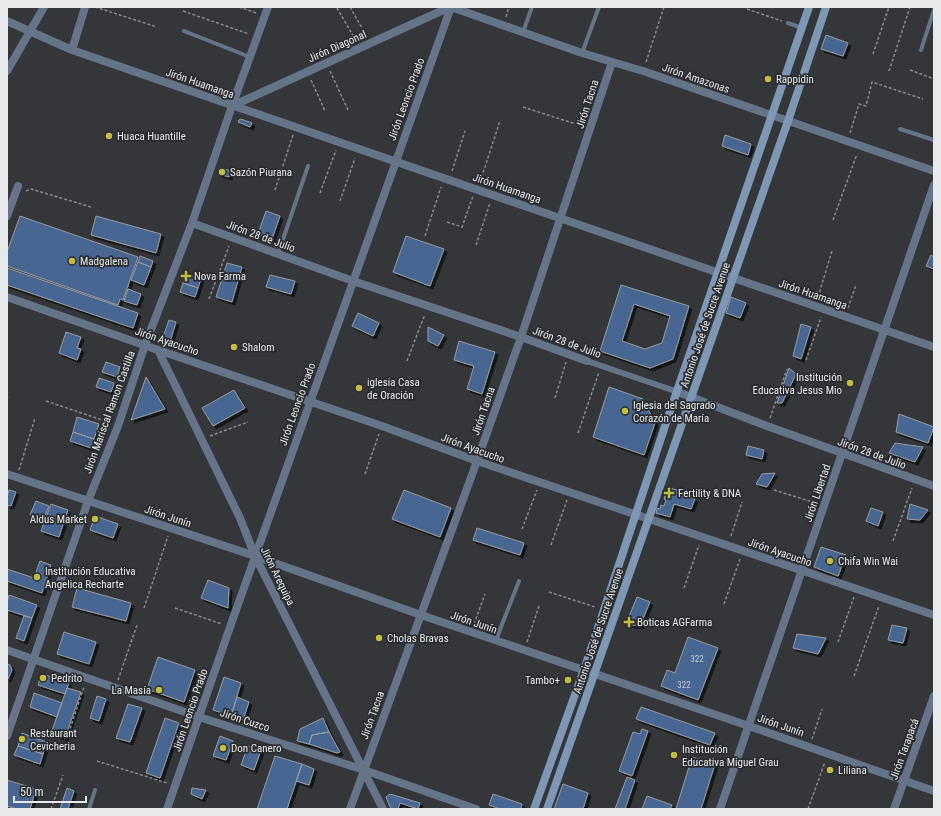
<svg xmlns="http://www.w3.org/2000/svg" width="941" height="816" viewBox="0 0 941 816" font-family="'Roboto Condensed',sans-serif">
	<style>
		.building { fill: #466692; stroke: #999ca0; fill-rule: evenodd; filter: url(#shadow) }
		.lines { fill: none; stroke-linecap: round; stroke-linejoin: round }
		.path { stroke: #898b8e; stroke-width: 1.5; stroke-dasharray: 3 2; stroke-linecap: butt }
		.service { stroke: #667489; stroke-width: 4 }
		.pedestrian { stroke: #667489; stroke-width: 6 }
		.minor { stroke: #667489; stroke-width: 8 }
		.tertiary { stroke: #667489; stroke-width: 8 }
		.secondary { stroke: #7f97b7; stroke-width: 8 }
		.poi-dot { fill: #c4bd3e; stroke: #2a2c30; stroke-width: 1.5 }
		.labels { text-anchor: middle; stroke-width: 3.5; stroke-linejoin: round; paint-order: stroke }
		.number-label { font-size: 9px; fill: #bfc8d5 }
		.street-label { font-size: 11px; fill: #e7e9eb; stroke: #2a2c30 }
		.poi-label { font-size: 11px; fill: #e7e9eb; stroke: #2a2c30; text-anchor: start }
	</style>
	<defs>
		<filter id="shadow"><feDropShadow dx="3" dy="3" stdDeviation="0" flood-color="#0009"/></filter>
	</defs>
	<rect width="100%" height="100%" fill="#34363a"/>
	<path class="building" d="M826,35L848,43L843,56L821,49Z
		M241,119L252,123L250,127L238,122L239,120Z
		M725,135L751,144L748,155L722,146Z
		M221,168L231,171L229,177L219,174Z
		M266,211L280,216L272,239L258,234Z
		M20,216L138,257L123,300L120,299L118,305L7,266V252Z
		M96,216L161,234L156,253L91,235Z
		M406,236L444,249L430,286L393,272Z
		M931,255L934,257V269L926,266Z
		M140,256L153,261L151,267L138,262Z
		M138,262L151,267L144,285L131,280Z
		M227,263L242,267L232,302L216,297Z
		M7,268L138,313L133,328L7,285Z
		M186,274L201,279L198,288L183,283Z
		M270,275L295,281L291,294L266,287Z
		M183,283L198,288L195,297L180,292Z
		M621,285L689,306L673,359L650,368L600,351ZM634,304L670,316L662,343L645,349L622,341Z
		M128,289L141,294L137,305L124,301Z
		M731,297L746,303L740,318L726,313Z
		M358,313L379,323L373,336L352,326Z
		M169,320L176,322L170,342L164,341L163,337Z
		M801,324L811,327L801,359L793,356Z
		M428,327L444,335L438,346L428,341Z
		M66,332L81,337L77,348L81,349L77,360L59,353Z
		M459,341L495,352L482,394L467,389L474,366L454,360Z
		M106,362L120,367L117,377L102,372Z
		M789,368L796,374L782,403H777Z
		M146,377L165,409L131,420Z
		M99,378L114,383L111,392L96,387Z
		M609,387L643,399L655,423L644,455L593,437Z
		M234,390L245,408L213,426L202,408Z
		M899,414L934,427L928,443L896,432Z
		M77,417L99,424L94,439L73,432Z
		M73,432L94,439L91,448L70,441Z
		M895,443L923,447L915,462L889,453Z
		M748,446L764,450L762,459L746,455Z
		M775,473L767,487L756,484L762,474Z
		M670,488L693,495L692,498L695,499L691,509L674,504L670,517L656,513L657,508L660,509L661,505L664,506L666,500L664,499L667,490L669,491Z
		M9,490L16,492L11,506L7,505V497Z
		M404,490L451,508L440,537L392,519Z
		M36,501L49,506L43,520L30,515Z
		M51,504L68,510L59,537L41,531Z
		M910,504L928,510L920,520L907,519Z
		M871,508L883,512L878,526L866,521Z
		M95,516L118,524L113,538L90,530Z
		M477,528L524,543L520,555L473,540Z
		M821,547L846,555L838,576L814,567Z
		M40,561L51,565L42,593L7,581V569L34,578Z
		M208,580L229,588L228,608L201,598Z
		M77,588L131,603L126,621L72,607Z
		M9,595L37,605L32,618L7,610V602Z
		M637,597L650,602L640,626L626,624Z
		M24,616L32,618L24,641L16,638Z
		M892,625L907,628L903,643L888,640Z
		M64,632L96,642L89,664L57,654Z
		M797,634L826,638L818,654L793,648Z
		M688,637L718,648L698,700L661,686L667,670L675,673Z
		M158,657L195,670L184,702L147,689Z
		M7,664L10,665L12,670L8,679H7Z
		M45,675L69,683L65,694L38,685L40,678Z
		M224,677L241,683L231,716L213,710Z
		M67,688L81,692L65,738L51,733Z
		M34,693L62,703L57,717L30,707Z
		M97,696L106,699L99,721L90,718Z
		M237,697L249,702L243,720L231,716Z
		M128,704L142,708L130,742L116,738Z
		M641,707L715,733L710,745L636,719Z
		M165,718L179,723L160,778L146,773Z
		M323,718L329,732L312,735L309,744L297,741L300,729Z
		M642,729L648,731L632,776L619,771L633,732L640,734Z
		M329,732L340,752L337,753L309,744L312,735Z
		M22,733L47,742L43,754L18,746Z
		M220,736L233,741L226,760L213,756Z
		M18,746L43,754L40,764L14,755Z
		M248,746L261,750L254,770L241,765Z
		M275,756L302,764L287,809H257Z
		M692,757L715,764L701,809H676Z
		M302,764L314,769L309,785L296,781Z
		M627,777L635,780L625,809H615Z
		M7,780L36,789L30,809H17L7,806Z
		M563,784L588,793L583,809L579,808L578,809H554Z
		M67,788L74,791L68,809H60Z
		M192,788L206,790L202,799L191,794Z
		M390,794L420,803L418,809L400,803L398,809H391L386,797Z
		M493,794L522,804L521,809H500L489,805Z
		M647,796L672,805L670,809H642Z"/>
	<g class="lines">
		<path class="path" d="M95,7L157,27
			M239,7L256,13
			M350,7L366,35
			M337,8L355,39
			M747,9L782,21
			M183,11L249,34
			M506,17L509,7
			M873,54L889,7
			M646,62L664,7
			M910,70L934,79
			M330,71L348,110
			M889,71L910,7
			M311,80L325,111
			M523,107L582,126
			M850,133L859,104L866,106L872,82L923,99
			M452,171L465,131
			M480,182L500,121
			M275,190L293,135
			M26,191L31,189L91,207
			M320,193L336,150
			M340,201L355,158
			M833,220L857,154
			M447,222L462,227L473,196
			M425,236L441,187
			M476,245L490,203
			M818,297L832,251
			M209,299L229,246
			M848,308L856,285
			M806,360L821,317
			M407,361L425,314
			M7,397L8,398
			M555,398L566,362
			M46,401L111,423
			M770,418L787,369
			M578,433L599,372
			M210,436L248,422
			M19,470L35,418
			M365,474L379,434
			M774,490L816,503
			M522,529L537,490
			M731,536L742,502
			M893,541L912,488
			M551,545L567,500
			M684,588L699,545
			M549,592L595,607
			M724,604L740,559
			M144,608L168,536
			M175,608L222,624
			M474,624L485,594
			M527,642L539,606
			M838,642L854,597
			M854,676L879,606
			M118,680L137,625
			M67,738L84,687
			M812,739L822,709
			M97,761L167,783
			M51,809L63,775
			M808,809L825,762"/>
		<path class="service" d="M788,23L802,28
			M184,31L250,57
			M523,32L532,7
			M921,50L934,10
			M582,53L599,7
			M900,129L934,140
			M278,254L308,166
			M496,640L519,581
			M89,809L95,790"/>
		<path class="pedestrian" d="M587,361L678,392"/>
		<path class="minor" d="M451,7L582,53L643,71L934,171
			M7,21L72,50L934,347
			M72,50L85,7
			M7,71L44,7
			M232,106L450,7
			M7,216L18,186
			M192,223L353,281L521,337L587,361
			M7,297L158,350L382,426L477,461L934,615
			M158,350L240,518L255,556L383,809
			M678,392L767,426L934,486
			M7,736L88,501L118,426L145,345L192,223L232,106L268,7
			M167,809L230,627L451,7
			M350,809L477,461L521,337L612,62
			M720,809L934,185
			M894,809L934,696"/>
		<path class="tertiary" d="M7,474L255,556L421,615L749,726L934,791
			M7,650L199,717L364,770L476,809"/>
		<path class="secondary" d="M534,809L586,664L666,423L809,7
			M547,809L788,121L826,7"/>
	</g>
	<g class="poi-dot">
		<circle cx="768" cy="79" r="4"/>
		<circle cx="109" cy="136" r="4"/>
		<circle cx="222" cy="172" r="4"/>
		<circle cx="72" cy="261" r="4"/>
		<path d="M184 270h4v4h4v4h-4v4h-4v-4h-4v-4h4z"/>
		<circle cx="234" cy="347" r="4"/>
		<circle cx="850" cy="383" r="4"/>
		<circle cx="359" cy="388" r="4"/>
		<circle cx="625" cy="411" r="4"/>
		<path d="M667 487h4v4h4v4h-4v4h-4v-4h-4v-4h4z"/>
		<circle cx="95" cy="519" r="4"/>
		<circle cx="830" cy="561" r="4"/>
		<circle cx="37" cy="577" r="4"/>
		<path d="M627 616h4v4h4v4h-4v4h-4v-4h-4v-4h4z"/>
		<circle cx="379" cy="638" r="4"/>
		<circle cx="43" cy="678" r="4"/>
		<circle cx="568" cy="680" r="4"/>
		<circle cx="159" cy="690" r="4"/>
		<circle cx="22" cy="739" r="4"/>
		<circle cx="223" cy="748" r="4"/>
		<circle cx="674" cy="755" r="4"/>
		<circle cx="830" cy="770" r="4"/>
	</g>
	<g class="labels">
		<g class="number-label">
			<text x="697" y="662">322</text>
			<text x="684" y="688">322</text>
		</g>
		<g class="street-label">
			<text transform="translate(337 46) rotate(-24)" y="4">Jirón Diagonal</text>
			<text transform="translate(696 78) rotate(19)" y="4">Jirón Amazonas</text>
			<text transform="translate(200 83) rotate(19)" y="4">Jirón Huamanga</text>
			<text transform="translate(406 99) rotate(-70)" y="4">Jirón Leoncio Prado</text>
			<text transform="translate(587 104) rotate(-72)" y="4">Jirón Tacna</text>
			<text transform="translate(507 188) rotate(19)" y="4">Jirón Huamanga</text>
			<text transform="translate(261 236) rotate(20)" y="4">Jirón 28 de Julio</text>
			<text transform="translate(813 294) rotate(19)" y="4">Jirón Huamanga</text>
			<text transform="translate(705 325) rotate(-71)" y="4">Antonio José de Sucre Avenue</text>
			<text transform="translate(167 341) rotate(19)" y="4">Jirón Ayacucho</text>
			<text transform="translate(567 342) rotate(20)" y="4">Jirón 28 de Julio</text>
			<text transform="translate(297 404) rotate(-70)" y="4">Jirón Leoncio Prado</text>
			<text transform="translate(483 411) rotate(-71)" y="4">Jirón Tacna</text>
			<text transform="translate(109 412) rotate(-70)" y="4">Jirón Mariscal Ramon Castilla</text>
			<text transform="translate(473 448) rotate(20)" y="4">Jirón Ayacucho</text>
			<text transform="translate(872 453) rotate(20)" y="4">Jirón 28 de Julio</text>
			<text transform="translate(817 493) rotate(-71)" y="4">Jirón Libertad</text>
			<text transform="translate(168 516) rotate(18)" y="4">Jirón Junín</text>
			<text transform="translate(780 552) rotate(19)" y="4">Jirón Ayacucho</text>
			<text transform="translate(278 576) rotate(64)" y="4">Jirón Arequipa</text>
			<text transform="translate(474 622) rotate(19)" y="4">Jirón Junín</text>
			<text transform="translate(598 631) rotate(-71)" y="4">Antonio José de Sucre Avenue</text>
			<text transform="translate(190 710) rotate(-71)" y="4">Jirón Leoncio Prado</text>
			<text transform="translate(372 715) rotate(-70)" y="4">Jirón Tacna</text>
			<text transform="translate(245 720) rotate(18)" y="4">Jirón Cuzco</text>
			<text transform="translate(781 725) rotate(19)" y="4">Jirón Junín</text>
			<text transform="translate(904 749) rotate(-70)" y="4">Jirón Tarapacá</text>
		</g>
		<g class="poi-label">
			<text x="776" y="83">Rappidin</text>
			<text x="117" y="140">Huaca Huantille</text>
			<text x="230" y="176">Sazón Piurana</text>
			<text x="80" y="265">Madgalena</text>
			<text x="194" y="280">Nova Farma</text>
			<text x="242" y="351">Shalom</text>
			<text x="842" y="381" text-anchor="end">Institución<tspan x="842" dy="13">Educativa Jesus Mio</tspan></text>
			<text x="367" y="386">iglesia Casa<tspan x="367" dy="13">de Oración</tspan></text>
			<text x="633" y="409">Iglesia del Sagrado<tspan x="633" dy="13">Corazón de María</tspan></text>
			<text x="678" y="497">Fertility &amp; DNA</text>
			<text x="87" y="523" text-anchor="end">Aldus Market</text>
			<text x="838" y="565">Chifa Win Wai</text>
			<text x="45" y="575">Institución Educativa<tspan x="45" dy="13">Angelica Recharte</tspan></text>
			<text x="637" y="626">Boticas AGFarma</text>
			<text x="387" y="642">Cholas Bravas</text>
			<text x="51" y="682">Pedrito</text>
			<text x="560" y="684" text-anchor="end">Tambo+</text>
			<text x="151" y="694" text-anchor="end">La Masía</text>
			<text x="30" y="737">Restaurant<tspan x="30" dy="13">Cevicheria</tspan></text>
			<text x="231" y="752">Don Canero</text>
			<text x="682" y="753">Institución<tspan x="682" dy="13">Educativa Miguel Grau</tspan></text>
			<text x="838" y="774">Liliana</text>
		</g>
	</g>
	<rect width="941" height="816" fill="none" stroke="#e7e9eb" stroke-width="16"/>
	<path d="M14 796v6h72v-6" fill="none" stroke="#e7e9eb" stroke-width="2"/>
	<text x="20" y="796" font-size="12" fill="#e7e9eb" stroke="#2a2c30" stroke-width="3" paint-order="stroke">50 m</text>
</svg>
